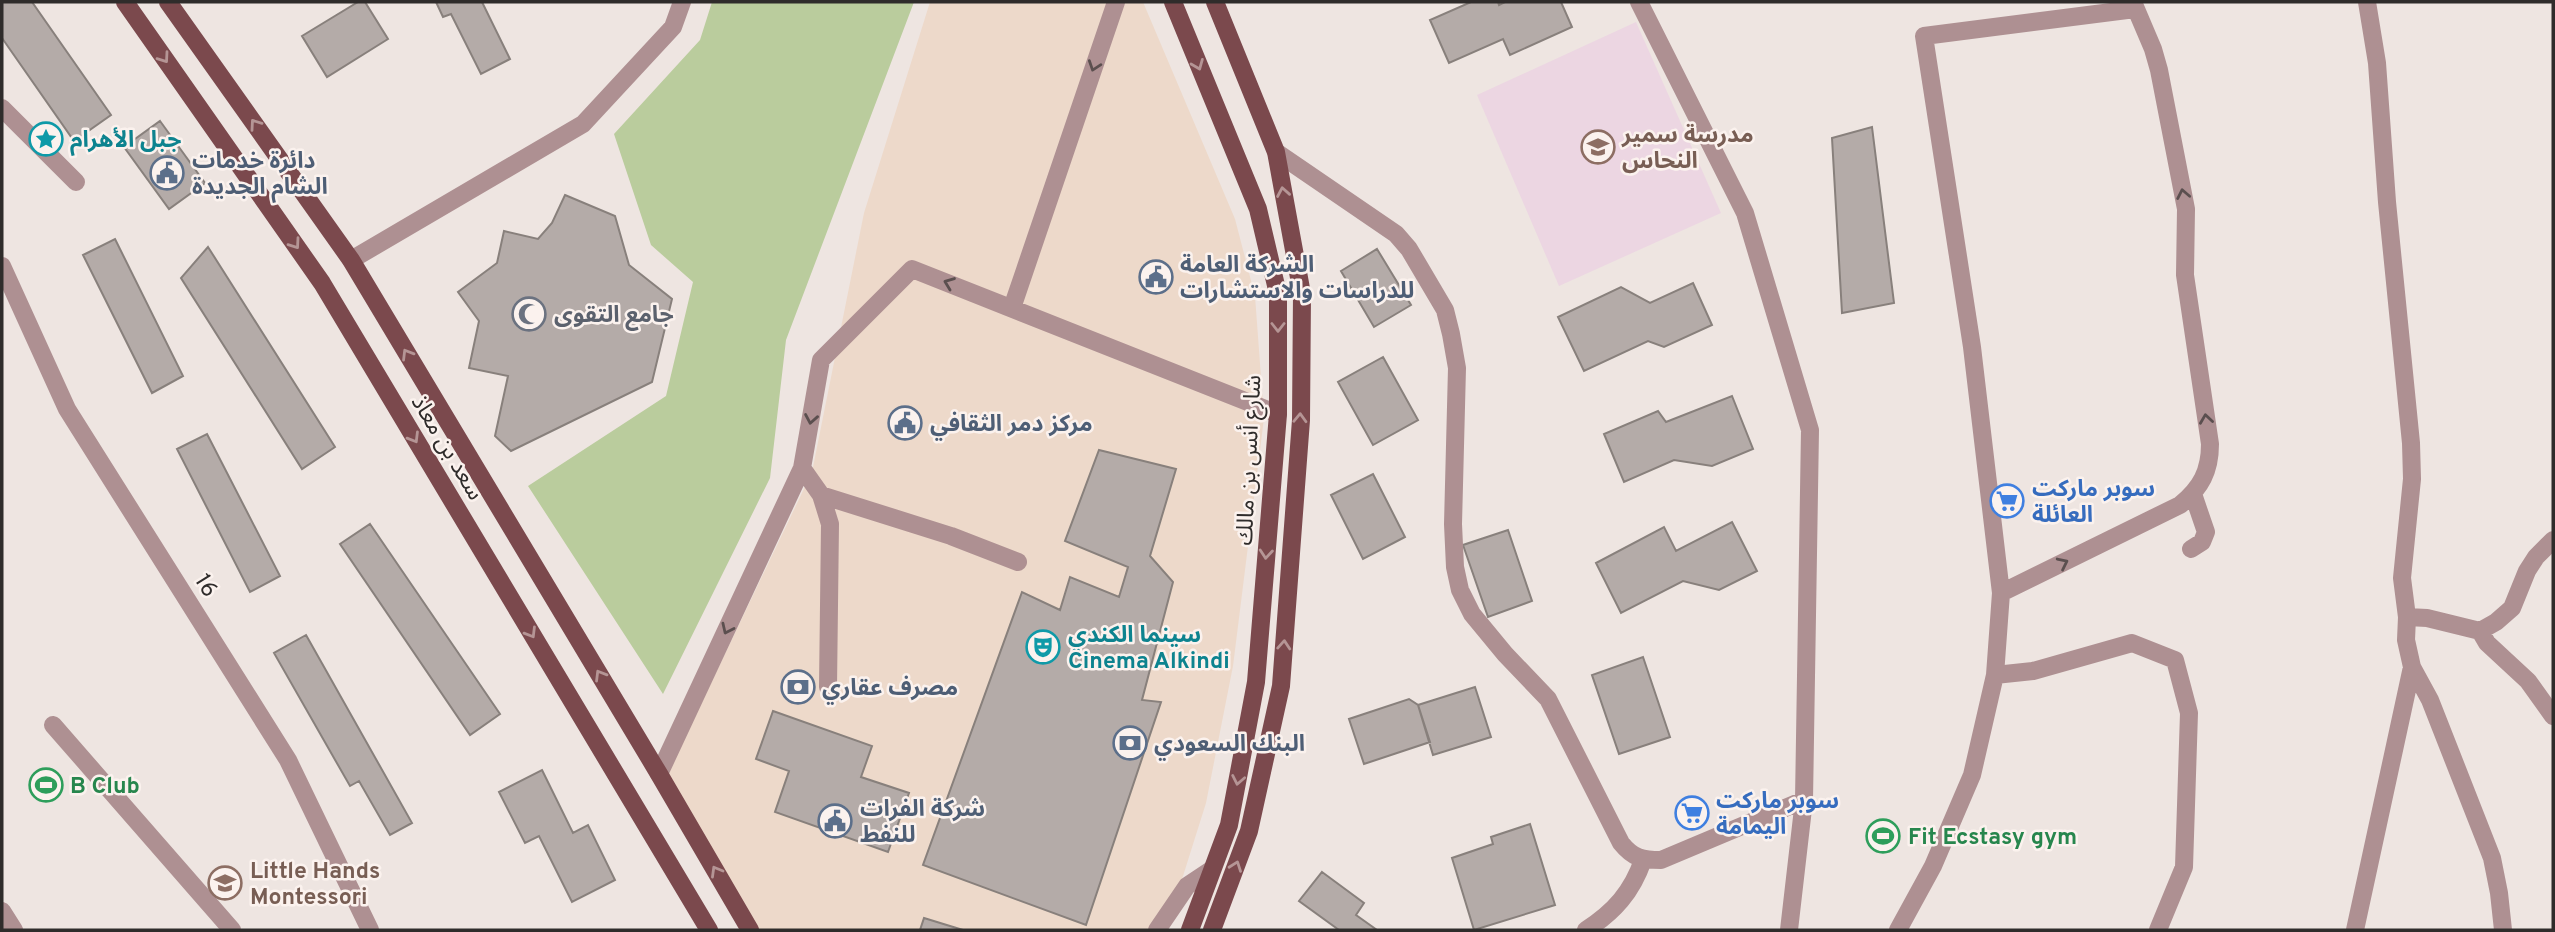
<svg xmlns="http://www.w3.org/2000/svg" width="2555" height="932" viewBox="0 0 2555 932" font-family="Overpass,'Noto Sans Arabic',sans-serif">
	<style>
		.commercial { fill: #edd9ca }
		.education { fill: #ecd6e2 }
		.green { fill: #bacc9d }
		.building { fill: #b4aba8; stroke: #88807c; stroke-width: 2 }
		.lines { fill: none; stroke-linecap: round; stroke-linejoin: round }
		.minor { stroke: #ae9092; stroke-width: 18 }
		.major { stroke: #7b494d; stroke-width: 18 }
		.oneway { stroke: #b59595 }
		.oneway2 { stroke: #5b4f4f }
		.labels { text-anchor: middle; stroke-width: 5; stroke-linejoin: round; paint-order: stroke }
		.education-label { font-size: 23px; font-weight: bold; fill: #785e54; stroke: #fbf2ee; text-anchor: start }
		.culture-label { font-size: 23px; font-weight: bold; fill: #0d838f; stroke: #fbf2ee; text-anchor: start }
		.service-label { font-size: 23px; font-weight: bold; fill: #4e5e75; stroke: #fbf2ee; text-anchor: start }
		.worship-label { font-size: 23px; font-weight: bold; fill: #5b616d; stroke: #fbf2ee; text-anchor: start }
		.street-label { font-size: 23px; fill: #2f2c2b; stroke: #fbf2ee }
		.shop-label { font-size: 23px; font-weight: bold; fill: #366cbe; stroke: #fbf2ee; text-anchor: start }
		.leisure-label { font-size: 23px; font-weight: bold; fill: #27864d; stroke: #fbf2ee; text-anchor: start }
	</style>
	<rect width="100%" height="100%" fill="#eee5e1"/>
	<path class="commercial" d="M930,2H1143L1235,219L1255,296L1264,418L1233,666L1206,803L1166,930H758L668,773L812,472L864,213Z"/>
	<path class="education" d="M1636,22L1721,213L1559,286L1477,95Z"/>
	<path class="green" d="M712,2H914L786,340L770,478L663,694L528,486L666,396L693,282L651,245L614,134L700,40Z"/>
	<path class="building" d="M2,2H32L111,115L74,141L2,38Z
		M358,2H365L388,39L327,77L302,36Z
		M436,2H482L510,59L481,74L451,14L443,17Z
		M1471,2H1498L1499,5L1505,2H1561L1572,27L1510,55L1503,39L1449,63L1430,20Z
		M160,121L205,183L169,209L124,147Z
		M1872,127L1894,303L1842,313L1832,138Z
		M565,195L615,216L629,265L672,299L652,382L511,451L495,436L508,376L469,368L479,321L458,292L497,263L504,231L538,239L552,223Z
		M115,239L183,376L152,393L83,255Z
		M208,247L335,447L302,469L181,278Z
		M1377,249L1411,305L1374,327L1341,271Z
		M1693,283L1712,325L1664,347L1648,341L1584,371L1558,317L1621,287L1650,303Z
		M1383,357L1418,420L1373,445L1338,382Z
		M1732,396L1753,449L1712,466L1674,460L1624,482L1604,434L1658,411L1666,422Z
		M207,434L280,576L250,592L177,449Z
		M1099,450L1176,469L1150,556L1173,582L1142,700L1161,702L1086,925L923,865L1022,592L1060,610L1070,577L1119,597L1128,567L1065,541Z
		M1373,474L1405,537L1363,559L1331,495Z
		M1732,522L1757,571L1719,590L1683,581L1621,613L1596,563L1664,527L1676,551Z
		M370,524L500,714L470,735L340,544Z
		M1508,530L1532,601L1488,617L1463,545Z
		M306,635L412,823L390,835L359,781L350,786L274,653Z
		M1643,657L1670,737L1619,754L1592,675Z
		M1475,687L1491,737L1433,755L1418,705Z
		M1409,699L1418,705L1430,742L1364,764L1349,719Z
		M773,711L872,746L861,777L909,793L888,852L775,812L789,771L756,759Z
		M542,770L573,833L588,825L615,880L572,902L539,836L525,843L499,792Z
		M1530,824L1555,905L1474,930L1452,858L1493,844L1491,837Z
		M1322,872L1364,903L1356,915L1377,930H1339L1299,901Z
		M924,918L963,930H920Z"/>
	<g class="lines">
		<path class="minor" d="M1639,2L1745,213L1810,430L1804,800L1789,930
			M2367,2L2377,63L2387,202L2411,443L2412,479L2402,578L2407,617L2406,640L2412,667L2430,700L2492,858L2499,893L2503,930
			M2,108L76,182
			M1276,152L1396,234L1409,249L1445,310L1451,334L1457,368L1453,524L1455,567L1460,590L1472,614L1505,654L1548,699L1621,843C1633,858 1642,860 1661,860L1804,800
			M351,260L583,124L673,27L682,2
			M2,266L67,409L288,760L370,930
			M1012,308L1116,2
			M802,468L821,495L830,524L828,687
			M821,495L951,536L1018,562
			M2191,549L2202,542L2206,532L2193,494
			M2001,593L2180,505C2201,488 2210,471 2210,444L2185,275L2186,209L2159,70L2153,49L2133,2
			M2407,617L2427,618L2480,631L2496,622L2512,608L2527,571L2536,557L2553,540
			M2480,631L2487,643L2528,681L2553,716
			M1995,675L2001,593L1972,347L1924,36L2135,9
			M53,725L232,930
			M659,774L802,468L821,360L912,269L1278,414
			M2,911L14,930
			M1157,930L1187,886L1211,870
			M1586,930C1614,912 1632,892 1643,860
			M1898,930L1933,866L1972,775L1995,675L2033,671L2132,643L2175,660L2189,713L2184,867L2158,930
			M2355,930L2412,667"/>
		<path class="major" d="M125,2L322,283L709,930
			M168,2L351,260L659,774L750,930
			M1173,2L1258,209L1278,294V414L1256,682L1229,825L1190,930
			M1212,930L1249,831L1281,686L1301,420L1302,294L1276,152L1215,2"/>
	</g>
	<defs><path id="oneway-chevron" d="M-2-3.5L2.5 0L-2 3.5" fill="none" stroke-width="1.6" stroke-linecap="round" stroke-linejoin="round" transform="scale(1.75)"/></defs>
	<g class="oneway">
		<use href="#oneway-chevron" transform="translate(164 58) rotate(55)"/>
		<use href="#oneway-chevron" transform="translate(1198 65) rotate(68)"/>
		<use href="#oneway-chevron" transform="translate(255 124) rotate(-125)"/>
		<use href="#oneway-chevron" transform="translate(1283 192) rotate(-100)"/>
		<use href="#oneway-chevron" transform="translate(295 244) rotate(55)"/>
		<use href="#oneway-chevron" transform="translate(1278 327) rotate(90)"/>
		<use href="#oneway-chevron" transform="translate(407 354) rotate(-121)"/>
		<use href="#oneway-chevron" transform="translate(1300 418) rotate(-88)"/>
		<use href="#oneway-chevron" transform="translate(414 438) rotate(59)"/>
		<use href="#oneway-chevron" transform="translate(1266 554) rotate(95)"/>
		<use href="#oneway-chevron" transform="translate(531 633) rotate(59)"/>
		<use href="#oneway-chevron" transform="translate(1284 645) rotate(-86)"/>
		<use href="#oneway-chevron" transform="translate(600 675) rotate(-121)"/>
		<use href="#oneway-chevron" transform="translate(1238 780) rotate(101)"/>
		<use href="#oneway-chevron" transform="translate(1236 866) rotate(-70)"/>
		<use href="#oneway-chevron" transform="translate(716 871) rotate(-120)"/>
	</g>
	<g class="oneway2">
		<use href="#oneway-chevron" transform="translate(1094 66) rotate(109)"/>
		<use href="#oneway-chevron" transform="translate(2183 194) rotate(-101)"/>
		<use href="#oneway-chevron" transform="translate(949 283) rotate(-159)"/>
		<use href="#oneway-chevron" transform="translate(811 419) rotate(100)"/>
		<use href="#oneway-chevron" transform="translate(2206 419) rotate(-98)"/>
		<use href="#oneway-chevron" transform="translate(2063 563) rotate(-26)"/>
		<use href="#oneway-chevron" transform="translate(727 629) rotate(115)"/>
	</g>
	<defs>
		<symbol id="sight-ring" viewBox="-11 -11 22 22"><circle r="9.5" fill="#fbf2ee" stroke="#0f9aa8" stroke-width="1.5"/><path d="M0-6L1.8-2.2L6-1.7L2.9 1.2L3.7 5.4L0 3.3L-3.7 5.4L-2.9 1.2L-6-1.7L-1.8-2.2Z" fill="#0f9aa8"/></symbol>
		<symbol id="school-ring" viewBox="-11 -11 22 22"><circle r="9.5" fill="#fbf2ee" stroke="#8d6e63" stroke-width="1.5"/><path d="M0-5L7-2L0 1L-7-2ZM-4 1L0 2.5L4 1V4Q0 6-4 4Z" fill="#8d6e63"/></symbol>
		<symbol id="civic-ring" viewBox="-11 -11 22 22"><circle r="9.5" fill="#fbf2ee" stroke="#5c6f8a" stroke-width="1.5"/><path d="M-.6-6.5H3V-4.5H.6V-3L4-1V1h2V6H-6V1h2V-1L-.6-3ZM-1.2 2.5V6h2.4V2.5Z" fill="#5c6f8a"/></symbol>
		<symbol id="mosque-ring" viewBox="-11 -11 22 22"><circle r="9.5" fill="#fbf2ee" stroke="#6b7280" stroke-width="1.5"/><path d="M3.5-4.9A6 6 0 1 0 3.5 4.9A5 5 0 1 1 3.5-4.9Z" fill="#6b7280"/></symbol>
		<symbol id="supermarket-ring" viewBox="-11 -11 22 22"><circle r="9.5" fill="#fbf2ee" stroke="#3f7fe0" stroke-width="1.5"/><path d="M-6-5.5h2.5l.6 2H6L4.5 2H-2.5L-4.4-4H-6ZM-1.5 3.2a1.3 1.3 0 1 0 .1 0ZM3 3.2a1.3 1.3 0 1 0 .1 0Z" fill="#3f7fe0"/></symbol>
		<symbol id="theatre-ring" viewBox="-11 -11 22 22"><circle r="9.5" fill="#fbf2ee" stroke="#0f9aa8" stroke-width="1.5"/><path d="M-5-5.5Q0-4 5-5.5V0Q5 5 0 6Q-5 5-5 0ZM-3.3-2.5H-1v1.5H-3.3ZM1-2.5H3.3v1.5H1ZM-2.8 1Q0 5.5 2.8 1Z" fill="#0f9aa8"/></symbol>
		<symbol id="bank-ring" viewBox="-11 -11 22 22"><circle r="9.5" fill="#fbf2ee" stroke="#5c6f8a" stroke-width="1.5"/><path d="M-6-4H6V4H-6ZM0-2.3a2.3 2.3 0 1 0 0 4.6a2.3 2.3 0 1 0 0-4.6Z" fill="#5c6f8a"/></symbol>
		<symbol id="stadium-ring" viewBox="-11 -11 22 22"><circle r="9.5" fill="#fbf2ee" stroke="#2e9e5b" stroke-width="1.5"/><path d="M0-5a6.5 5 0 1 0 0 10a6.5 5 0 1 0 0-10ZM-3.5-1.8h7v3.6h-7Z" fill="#2e9e5b"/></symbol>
	</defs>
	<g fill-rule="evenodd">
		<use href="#sight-ring" x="27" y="120" width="38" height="38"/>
		<use href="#school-ring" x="1579" y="128" width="38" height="38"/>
		<use href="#civic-ring" x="148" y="154" width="38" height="38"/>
		<use href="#civic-ring" x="1137" y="258" width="38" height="38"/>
		<use href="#mosque-ring" x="510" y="295" width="38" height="38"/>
		<use href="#civic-ring" x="886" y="404" width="38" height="38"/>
		<use href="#supermarket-ring" x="1988" y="482" width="38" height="38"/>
		<use href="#theatre-ring" x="1024" y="628" width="38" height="38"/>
		<use href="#bank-ring" x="779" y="668" width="38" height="38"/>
		<use href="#bank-ring" x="1111" y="724" width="38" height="38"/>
		<use href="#stadium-ring" x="27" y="766" width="38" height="38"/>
		<use href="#supermarket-ring" x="1673" y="794" width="38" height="38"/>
		<use href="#civic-ring" x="816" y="802" width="38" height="38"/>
		<use href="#stadium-ring" x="1864" y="817" width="38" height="38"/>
		<use href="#school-ring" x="206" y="864" width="38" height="38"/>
	</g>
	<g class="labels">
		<g class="education-label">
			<text x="1622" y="142">مدرسة سمير<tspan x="1622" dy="26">النحاس</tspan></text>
			<text x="250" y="878">Little Hands<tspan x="250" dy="26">Montessori</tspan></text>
		</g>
		<g class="culture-label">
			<text x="70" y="147">جبل الأهرام</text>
			<text x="1068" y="642">سينما الكندي<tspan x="1068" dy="26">Cinema Alkindi</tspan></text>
		</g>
		<g class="service-label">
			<text x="192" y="168">دائرة خدمات<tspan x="192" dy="26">الشام الجديدة</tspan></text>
			<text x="1180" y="272">الشركة العامة<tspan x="1180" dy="26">للدراسات والاستشارات</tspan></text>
			<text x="930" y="431">مركز دمر الثقافي</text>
			<text x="822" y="695">مصرف عقاري</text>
			<text x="1154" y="751">البنك السعودي</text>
			<text x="860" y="816">شركة الفرات<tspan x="860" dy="26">للنفط</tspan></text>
		</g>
		<g class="worship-label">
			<text x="554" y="322">جامع التقوى</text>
		</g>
		<g class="street-label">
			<text transform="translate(448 447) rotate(59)" y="8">سعد بن معاذ</text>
			<text transform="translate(1248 460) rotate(-87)" y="8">شارع أنس بن مالك</text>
			<text transform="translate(207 585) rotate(58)" y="8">16</text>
		</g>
		<g class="shop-label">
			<text x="2032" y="496">سوبر ماركت<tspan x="2032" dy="26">العائلة</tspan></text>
			<text x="1716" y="808">سوبر ماركت<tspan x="1716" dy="26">اليمامة</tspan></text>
		</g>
		<g class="leisure-label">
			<text x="70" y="793">B Club</text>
			<text x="1908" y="844">Fit Ecstasy gym</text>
		</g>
	</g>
	<rect width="2555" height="932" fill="none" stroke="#2f2c2b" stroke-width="7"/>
</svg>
